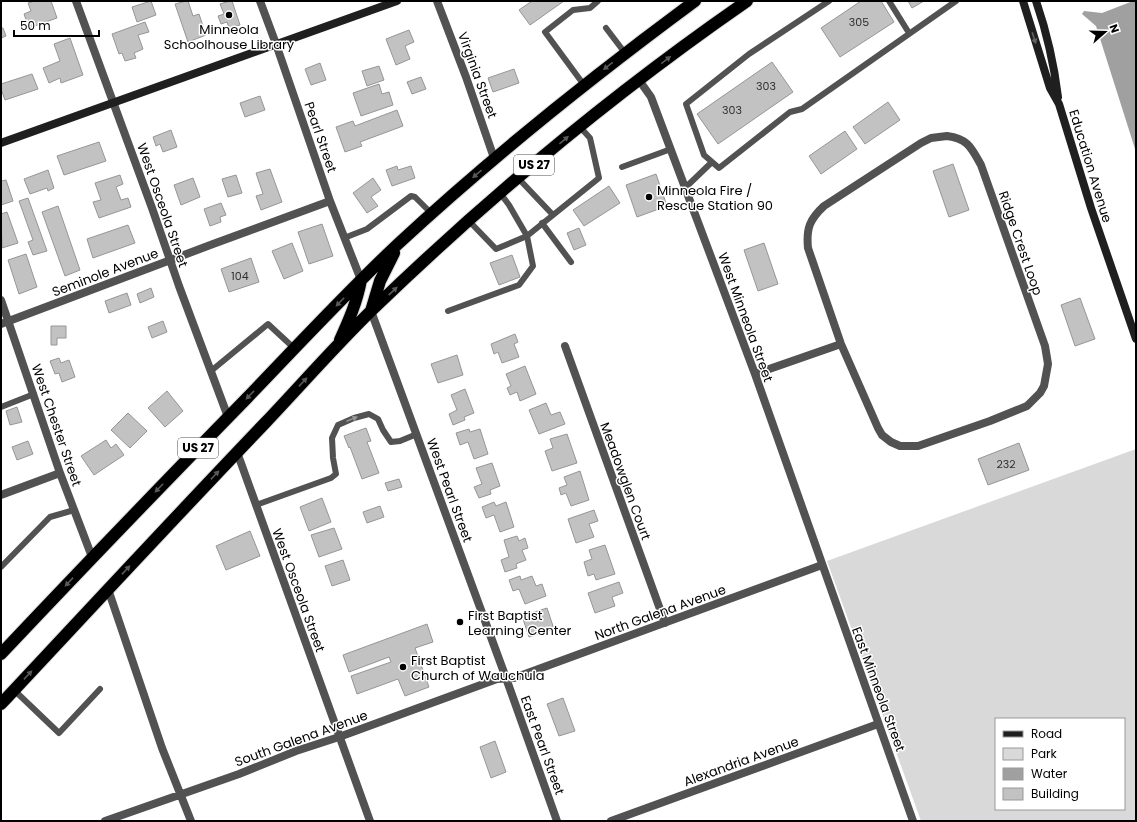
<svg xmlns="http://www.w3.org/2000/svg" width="1137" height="822" viewBox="0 0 1137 822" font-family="Poppins,sans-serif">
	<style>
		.green { fill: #d9d9d9; fill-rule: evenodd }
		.water { fill: #a0a0a0 }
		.building { fill: #c2c2c2; stroke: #969696 }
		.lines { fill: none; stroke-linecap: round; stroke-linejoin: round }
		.highway-casing { stroke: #dbdbdb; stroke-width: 14 }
		.lane { stroke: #525252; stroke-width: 6 }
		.street { stroke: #525252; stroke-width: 8 }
		.secondary { stroke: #1f1f1f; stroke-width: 8 }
		.highway { stroke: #000; stroke-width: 12 }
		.oneway { fill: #626262 }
		.oneway2 { fill: #595959 }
		.oneway3 { fill: #979797 }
		.poi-dot { fill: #000; stroke: #fff; stroke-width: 1.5 }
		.labels { text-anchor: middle; stroke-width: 3; stroke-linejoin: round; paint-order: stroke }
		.number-label { font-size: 11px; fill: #303030 }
		.shield { fill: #fff; stroke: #4c4c4c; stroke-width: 1 }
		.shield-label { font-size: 12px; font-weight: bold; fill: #000 }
		.poi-label { font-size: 13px; fill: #000; stroke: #fff; text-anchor: start }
		.street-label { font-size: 13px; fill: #000; stroke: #fff }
	</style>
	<rect width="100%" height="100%" fill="#fff"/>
	<path class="green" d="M1136,449V821H921L827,561ZM996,719H1124V809H996Z"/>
	<path class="water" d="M1133,1H1136V152L1096,26L1082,14L1084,11L1102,13Z"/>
	<path class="building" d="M35,1H51L57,18L29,28L24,14L31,11L28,3Z
		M151,1L156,15L137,22L132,7Z
		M186,1H188L193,16L199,14L206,35L188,42L175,4Z
		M230,1H232L240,25L229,28L227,22L221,24L218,16L224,14L220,4Z
		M532,1H564L530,25L519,10Z
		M861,1H881L894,22L840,57L821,28Z
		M908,1H924L912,8Z
		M145,22L149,32L138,35L143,49L134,53L136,58L125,61L122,53L119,54L112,34Z
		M1,28H3L6,36L1,38Z
		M409,30L414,42L405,46L410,59L396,65L386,39Z
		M70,38L83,75L61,83L60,78L49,83L43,68L60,61L54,44Z
		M772,62L793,92L718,144L697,114Z
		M320,63L326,80L311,85L305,69Z
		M379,66L384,80L367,86L362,71Z
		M514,69L519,83L493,92L488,78Z
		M32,74L38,89L5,100L1,89V84Z
		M421,77L426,89L412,94L407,82Z
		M379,84L382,94L389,92L393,105L361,116L353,93Z
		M260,96L265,110L245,117L240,103Z
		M888,102L900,120L865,144L853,127Z
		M397,110L403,126L360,142L362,146L345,152L336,127L353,121L355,126Z
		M171,130L177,147L163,152L160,144L156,146L153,137Z
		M845,131L857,149L821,174L809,156Z
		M99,142L106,161L64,175L57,156Z
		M953,164L969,210L949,217L933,171Z
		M397,166L398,170L411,166L415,178L392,186L386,170Z
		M270,169L282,202L261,210L256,196L263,194L256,173Z
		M48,170L54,188L48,191L47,188L30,194L24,179Z
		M656,174L667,206L637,217L626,185Z
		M120,175L123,184L116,187L121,200L128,198L131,207L99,218L93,202L101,200L95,183Z
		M236,175L242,193L228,197L222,179Z
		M193,178L200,197L181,205L174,185Z
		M373,178L381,190L371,197L378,206L367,213L353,193Z
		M6,180L13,201L1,205V181Z
		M609,186L620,203L584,226L573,210Z
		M28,198L47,251L33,255L28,242L33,240L19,201Z
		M221,203L226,215L220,217L221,222L210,226L204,209Z
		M58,206L80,270L65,276L42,212Z
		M7,212L18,243L2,248L1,214Z
		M322,224L333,256L309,264L298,232Z
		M128,225L135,243L93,258L87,239Z
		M579,228L586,245L574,250L567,233Z
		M292,243L303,271L284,279L272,251Z
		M764,243L778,284L758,291L744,250Z
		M26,254L37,287L19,294L8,260Z
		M512,255L520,277L499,285L490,263Z
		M251,258L259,282L229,292L221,269Z
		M151,288L154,297L140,303L137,294Z
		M127,293L131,305L109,313L105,301Z
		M1080,298L1095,339L1075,346L1061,305Z
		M163,321L167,332L152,338L148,327Z
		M51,326H66V338H57V345H51Z
		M515,334L518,342L514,344L519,357L502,363L498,352L494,354L491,344Z
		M457,355L463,375L438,383L431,364Z
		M59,358L61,363L69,360L75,377L62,382L59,373L55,374L50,361Z
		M525,366L536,394L520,401L517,392L510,395L507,388L511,386L506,374Z
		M465,389L474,413L464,417L465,420L453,425L449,414L457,410L451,395Z
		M167,391L183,411L165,427L148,408Z
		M546,403L551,415L560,412L565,424L539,434L529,410Z
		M17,407L22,422L10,425L6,411Z
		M128,413L147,431L130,448L111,430Z
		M366,428L371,441L367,442L379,473L362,479L350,447L349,448L344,436Z
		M469,429L470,432L480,429L488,454L474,459L468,442L460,445L456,433Z
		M567,434L577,463L552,471L545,451L553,448L550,439Z
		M106,440L111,448L116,444L124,455L94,475L81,456Z
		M28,441L33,454L17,460L12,447Z
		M1019,443L1029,470L988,485L978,459Z
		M492,463L500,486L490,490L491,494L479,498L474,487L482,484L476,468Z
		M580,471L589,500L571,506L566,493L561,495L559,488L567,485L564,477Z
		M399,479L402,487L388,491L385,483Z
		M322,498L331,522L309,531L300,507Z
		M494,502L496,506L506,502L514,527L500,532L494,515L486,518L482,507Z
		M380,506L384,517L367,523L363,512Z
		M594,510L598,521L589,524L594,537L576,543L568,519Z
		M334,528L342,549L319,557L311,535Z
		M250,531L260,556L226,570L216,546Z
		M517,536L519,541L525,538L528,548L522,550L526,560L516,564L517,568L505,572L501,560L509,557L504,540Z
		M605,545L615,574L596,580L594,574L588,576L584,562L592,559L589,550Z
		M343,560L350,580L332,586L325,566Z
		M520,576L521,580L532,576L536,586L542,584L546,596L525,604L519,589L513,591L509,580Z
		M619,582L623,593L612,597L615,606L595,613L588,593Z
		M547,608L554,629L529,637L522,616Z
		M427,624L433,642L415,648L429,687L405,696L398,679L357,694L351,676L391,662L389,657L349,672L343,655Z
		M563,698L575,731L559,736L547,704Z
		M495,741L506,772L491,778L480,747Z"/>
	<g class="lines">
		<defs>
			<path id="highway" d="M371,311L380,281L394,253
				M340,340C349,320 357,302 361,280
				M1,654C82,568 164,483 247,398C297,346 346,293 398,244C492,157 592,77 695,1
				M1,704C89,610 177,515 266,422C302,384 336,345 373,309C489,197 614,93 747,1"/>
		</defs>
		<use href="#highway" class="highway-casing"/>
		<path class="lane" d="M829,1L749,54L686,104L704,155L719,168L790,112L802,109L956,1
			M889,1L909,33
			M606,28L625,53
			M584,85L545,32L573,10L590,8L598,1
			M622,167L671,149
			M518,178L553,215
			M686,187L712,162
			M469,221L496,249L527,236L599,178L590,138L580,127
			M542,223L571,262
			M344,238L367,229L411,196L415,197L432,214
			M448,311L519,285L533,266L527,236L509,205L500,193
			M211,371L268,324L295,349
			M1,407L34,394
			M256,505L331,478L336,474L333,458L332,438L338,425L354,418L369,414L378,419L383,430L391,442L400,441L417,434
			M1,567L50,517L74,510
			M14,690L59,733L100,689"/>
		<path class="street" d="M76,1L152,208L179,286L228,417
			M260,1L276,44L330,201L361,280
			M437,1L466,77L494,158
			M639,80L651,97L755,374L913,821
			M947,136C968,139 971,147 981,165L1045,346L1048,364L1044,386L1040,393L1027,406L990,421L918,446H900L891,442L882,435L878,428L841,344L808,248C806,228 810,219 824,206L921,143L931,138Z
			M1,300L60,473L92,557
			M371,311L506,678L557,821
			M1,324L213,244L330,201
			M565,346L665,623
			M755,374L841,344
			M237,452L370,821
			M1,495L60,473
			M108,589L162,748L191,821
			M105,821L239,774L296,751L339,737L497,679L514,678L822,565
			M611,821L878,724"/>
		<path class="secondary" d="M1023,1L1050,88L1059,104L1091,208L1136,339
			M1036,1C1047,33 1054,64 1058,97
			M1,143L397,1"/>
		<use href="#highway" class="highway"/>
	</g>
	<defs><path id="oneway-solid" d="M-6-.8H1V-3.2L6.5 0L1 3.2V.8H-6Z"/></defs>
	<use class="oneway" href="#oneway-solid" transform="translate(1034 38) rotate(72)"/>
	<g class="oneway2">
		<use href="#oneway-solid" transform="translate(666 60) rotate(-37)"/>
		<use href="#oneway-solid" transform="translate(608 66) rotate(142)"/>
		<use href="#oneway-solid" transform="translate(564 140) rotate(-40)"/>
		<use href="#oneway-solid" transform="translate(477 174) rotate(139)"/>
		<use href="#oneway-solid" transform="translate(393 291) rotate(-43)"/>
		<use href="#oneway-solid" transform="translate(340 302) rotate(134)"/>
		<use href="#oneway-solid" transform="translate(303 382) rotate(-47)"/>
		<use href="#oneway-solid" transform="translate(250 395) rotate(134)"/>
		<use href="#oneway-solid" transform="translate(215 475) rotate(-47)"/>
		<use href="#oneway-solid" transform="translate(159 488) rotate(134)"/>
		<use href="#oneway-solid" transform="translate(126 570) rotate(-47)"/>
		<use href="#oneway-solid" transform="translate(69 582) rotate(133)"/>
		<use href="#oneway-solid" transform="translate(28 675) rotate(-47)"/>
	</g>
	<use class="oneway3" href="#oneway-solid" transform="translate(352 419) rotate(-22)"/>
	<g class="poi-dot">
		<circle cx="229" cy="15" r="4"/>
		<circle cx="649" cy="197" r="4"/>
		<circle cx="460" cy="622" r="4"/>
		<circle cx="403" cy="667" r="4"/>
	</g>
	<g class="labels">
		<g class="number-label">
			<text x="859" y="26">305</text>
			<text x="766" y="90">303</text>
			<text x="732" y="114">303</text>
			<text x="240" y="280">104</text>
			<text x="1006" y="468">232</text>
		</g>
		<g class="shield">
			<rect x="514" y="155" width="40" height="20" rx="3"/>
			<rect x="178" y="438" width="40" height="20" rx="3"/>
		</g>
		<g class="shield-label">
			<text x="534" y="169">US 27</text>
			<text x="198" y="452">US 27</text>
		</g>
		<g class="poi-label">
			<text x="229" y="34" text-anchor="middle">Minneola<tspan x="229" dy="15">Schoolhouse Library</tspan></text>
			<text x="657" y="195">Minneola Fire /<tspan x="657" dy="15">Rescue Station 90</tspan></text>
			<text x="468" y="620">First Baptist<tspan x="468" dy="15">Learning Center</tspan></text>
			<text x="411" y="665">First Baptist<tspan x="411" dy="15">Church of Wauchula</tspan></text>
		</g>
		<g class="street-label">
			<text transform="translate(478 75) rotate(70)" y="5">Virginia Street</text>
			<text transform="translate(321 137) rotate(71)" y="5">Pearl Street</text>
			<text transform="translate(1091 166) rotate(73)" y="5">Education Avenue</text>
			<text transform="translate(163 205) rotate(71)" y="5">West Osceola Street</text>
			<text transform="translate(1021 243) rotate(71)" y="5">Ridge Crest Loop</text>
			<text transform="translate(105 272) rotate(-21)" y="5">Seminole Avenue</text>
			<text transform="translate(746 317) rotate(70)" y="5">West Minneola Street</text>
			<text transform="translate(57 425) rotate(71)" y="5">West Chester Street</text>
			<text transform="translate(626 481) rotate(70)" y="5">Meadowglen Court</text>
			<text transform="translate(450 490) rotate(70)" y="5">West Pearl Street</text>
			<text transform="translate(299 590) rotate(70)" y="5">West Osceola Street</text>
			<text transform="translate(660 612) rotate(-20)" y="5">North Galena Avenue</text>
			<text transform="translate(879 689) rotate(70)" y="5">East Minneola Street</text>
			<text transform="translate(301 738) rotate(-20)" y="5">South Galena Avenue</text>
			<text transform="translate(543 745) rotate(70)" y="5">East Pearl Street</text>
			<text transform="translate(741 761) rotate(-20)" y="5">Alexandria Avenue</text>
		</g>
	</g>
	<rect width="1137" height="822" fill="none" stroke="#000000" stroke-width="4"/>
	<rect x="995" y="718" width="130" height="92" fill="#ffffff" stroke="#999999"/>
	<rect x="1003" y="731" width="20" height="6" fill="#1f1f1f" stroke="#999999"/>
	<text x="1031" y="738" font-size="12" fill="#000000">Road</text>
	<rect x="1003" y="748" width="20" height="12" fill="#d9d9d9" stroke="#999999"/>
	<text x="1031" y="758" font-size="12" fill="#000000">Park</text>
	<rect x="1003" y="768" width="20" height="12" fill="#a0a0a0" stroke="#999999"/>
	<text x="1031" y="778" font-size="12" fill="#000000">Water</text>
	<rect x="1003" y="788" width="20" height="12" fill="#c2c2c2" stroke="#999999"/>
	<text x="1031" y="798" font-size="12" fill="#000000">Building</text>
	<g transform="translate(1105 32) rotate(70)" stroke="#ffffff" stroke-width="3" paint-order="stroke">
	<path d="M0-3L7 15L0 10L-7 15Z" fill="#000000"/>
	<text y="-6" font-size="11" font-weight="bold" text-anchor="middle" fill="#000000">N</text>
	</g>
	<path d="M14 30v6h85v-6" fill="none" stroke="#000000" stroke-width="2"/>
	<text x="20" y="30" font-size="12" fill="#000000" stroke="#ffffff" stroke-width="3" paint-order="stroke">50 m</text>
</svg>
